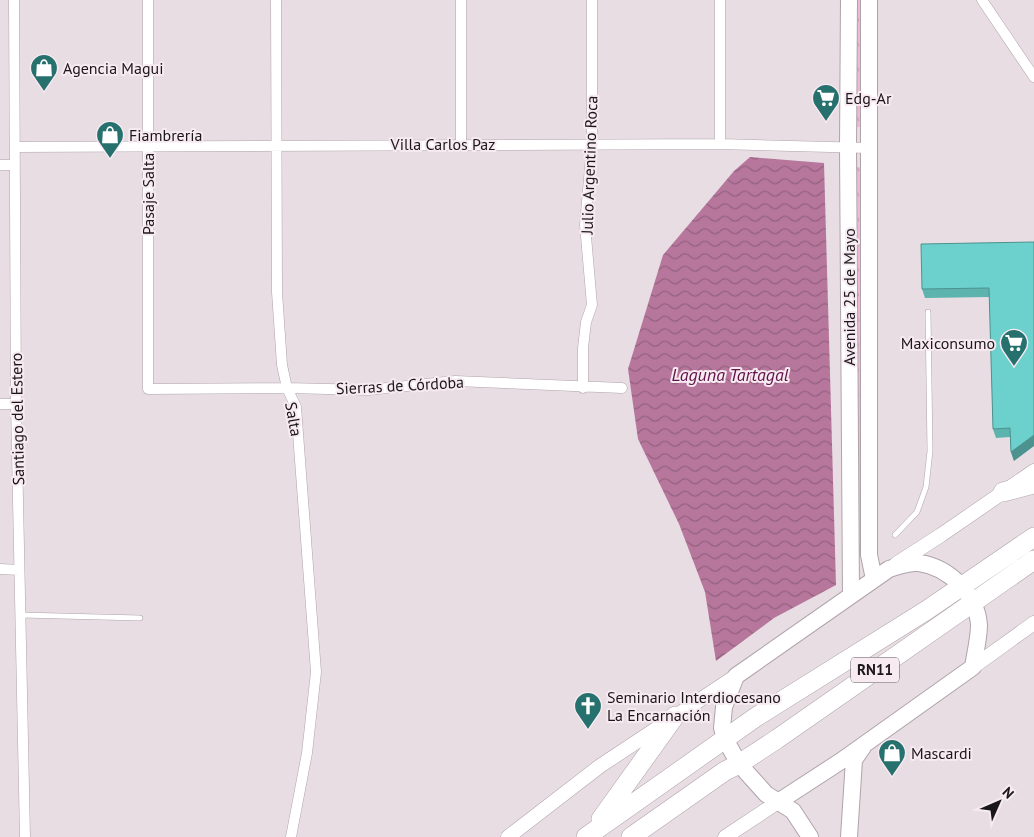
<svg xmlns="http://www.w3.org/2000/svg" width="1034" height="837" viewBox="0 0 1034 837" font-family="'PT Sans',sans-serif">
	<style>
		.park { fill: url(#park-tufts) }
		.water { fill: url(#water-waves) }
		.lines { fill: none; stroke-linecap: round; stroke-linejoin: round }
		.lane-casing { stroke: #afa3aa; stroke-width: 6 }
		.street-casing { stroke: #afa3aa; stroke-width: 11 }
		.secondary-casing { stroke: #afa3aa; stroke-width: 15 }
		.primary-casing { stroke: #afa3aa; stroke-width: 18 }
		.highway-casing { stroke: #afa3aa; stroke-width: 20 }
		.lane { stroke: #fff; stroke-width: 5 }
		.street { stroke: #fff; stroke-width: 10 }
		.secondary { stroke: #fff; stroke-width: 14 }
		.primary { stroke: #fff; stroke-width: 16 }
		.highway { stroke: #fff; stroke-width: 19 }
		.wall { fill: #5db4af }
		.shaded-wall { fill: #4c928f }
		.building { fill: #6cd1cc; stroke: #4c928f }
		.labels { text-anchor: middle; stroke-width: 4; stroke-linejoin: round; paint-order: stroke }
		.shield { fill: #f7eaf1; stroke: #5d565a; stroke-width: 1 }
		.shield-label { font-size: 15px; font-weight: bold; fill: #1b1719 }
		.poi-label { font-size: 16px; fill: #1b1719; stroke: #f7eaf1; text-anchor: start }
		.street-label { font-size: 16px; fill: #1b1719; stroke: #f7eaf1 }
		.water-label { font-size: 18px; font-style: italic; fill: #601148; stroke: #f7eaf1 }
	</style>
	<defs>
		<pattern id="park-tufts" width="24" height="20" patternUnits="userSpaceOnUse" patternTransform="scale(1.25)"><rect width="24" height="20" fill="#eeb9d7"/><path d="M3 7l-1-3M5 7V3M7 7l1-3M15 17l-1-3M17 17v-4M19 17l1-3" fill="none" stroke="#cc9eb8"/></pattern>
		<pattern id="water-waves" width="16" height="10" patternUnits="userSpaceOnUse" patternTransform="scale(1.25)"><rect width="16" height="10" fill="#b7779d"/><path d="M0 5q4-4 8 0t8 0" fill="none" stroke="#94617f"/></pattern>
	</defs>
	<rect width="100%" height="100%" fill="#e9dde4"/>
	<path class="park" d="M855,0H862L861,127H854Z
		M857,167L862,168V557L861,558L859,555Z"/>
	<path class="water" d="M750,157L824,163L836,585L774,618L716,661L705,592L679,524L638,439L628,369L663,255L734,171Z"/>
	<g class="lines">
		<defs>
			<path id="lane" d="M895,535L917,512L926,487L930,451L928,312
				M21,615L140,618"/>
			<path id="street" d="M14,0L16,404L25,837
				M148,0V389L287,388L368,390L455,381L622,388
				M276,0L277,292L282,365L287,388L296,407L316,672L307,753L291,837
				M720,0V144
				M982,0L1034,77
				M461,144V0
				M16,147L720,144L869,148
				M0,165H15
				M583,388V348L586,322L592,305L585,225L592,144V0
				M0,404H16
				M0,569L19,570"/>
			<path id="secondary" d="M896,564L941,535L1034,471
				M973,667L1034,623
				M508,837L600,766L736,676
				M725,837L778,802"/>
			<path id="primary" d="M849,0L848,148L851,595
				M869,0V555L874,579
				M778,802L841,761L973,667C975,654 979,638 979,625C977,595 949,567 919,563C909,562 899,566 889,569L736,676L724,707L722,728L725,739L739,764L766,794L793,811L810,837
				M849,837L854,760L863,747"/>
			<path id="highway" d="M1003,492L1034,484
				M601,819L675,716
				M586,837L756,717L927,610L1034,537
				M631,837L725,771L739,764L777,739L1034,560"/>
		</defs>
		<use href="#lane" class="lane-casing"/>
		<use href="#street" class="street-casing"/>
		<use href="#secondary" class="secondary-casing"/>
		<use href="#primary" class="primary-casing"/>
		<use href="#highway" class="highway-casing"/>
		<use href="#lane" class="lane"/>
		<use href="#street" class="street"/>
		<use href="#secondary" class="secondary"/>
		<use href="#primary" class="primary"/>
		<use href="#highway" class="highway"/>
	</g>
	<path class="wall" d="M1034,242L1014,461L1011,452L1010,437L996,438L993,429L990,297L925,298L922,289Z"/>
	<path class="shaded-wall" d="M1034,435V446L1014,461L1011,452Z"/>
	<path class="building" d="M1034,242V435L1011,452L1010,428L993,429L989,288L922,289L921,244Z"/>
	<defs>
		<symbol id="shop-pin" viewBox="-11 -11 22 30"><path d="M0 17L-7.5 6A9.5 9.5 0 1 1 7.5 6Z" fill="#26706d" stroke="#f7eaf1"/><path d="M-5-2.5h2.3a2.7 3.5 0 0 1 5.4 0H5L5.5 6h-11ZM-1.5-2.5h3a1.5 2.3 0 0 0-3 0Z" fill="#fff"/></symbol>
		<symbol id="supermarket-pin" viewBox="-11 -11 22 30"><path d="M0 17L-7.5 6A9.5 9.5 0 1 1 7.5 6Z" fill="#26706d" stroke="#f7eaf1"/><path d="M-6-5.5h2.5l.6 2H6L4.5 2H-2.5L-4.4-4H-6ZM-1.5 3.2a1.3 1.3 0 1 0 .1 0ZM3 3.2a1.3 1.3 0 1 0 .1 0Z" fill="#fff"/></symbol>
		<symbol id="church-pin" viewBox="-11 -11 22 30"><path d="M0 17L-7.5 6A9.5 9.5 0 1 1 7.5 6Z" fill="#26706d" stroke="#f7eaf1"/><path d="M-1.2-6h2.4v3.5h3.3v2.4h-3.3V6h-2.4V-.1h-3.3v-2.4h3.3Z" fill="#fff"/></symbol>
	</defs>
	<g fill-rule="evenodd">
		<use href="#shop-pin" x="28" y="52" width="32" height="43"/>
		<use href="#supermarket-pin" x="810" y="82" width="32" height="43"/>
		<use href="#shop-pin" x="94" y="119" width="32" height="43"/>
		<use href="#supermarket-pin" x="998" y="327" width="32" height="43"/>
		<use href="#church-pin" x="572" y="690" width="32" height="43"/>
		<use href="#shop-pin" x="876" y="737" width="32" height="43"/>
	</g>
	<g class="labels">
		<rect class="shield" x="851" y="657.5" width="48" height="25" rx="4"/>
		<g class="shield-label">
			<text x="875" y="675">RN11</text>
		</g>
		<g class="poi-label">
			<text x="63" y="74">Agencia Magui</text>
			<text x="845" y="104">Edg-Ar</text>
			<text x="129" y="141">Fiambrería</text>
			<text x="995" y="349" text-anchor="end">Maxiconsumo</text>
			<text x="607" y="703">Seminario Interdiocesano<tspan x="607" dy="18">La Encarnación</tspan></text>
			<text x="911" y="759">Mascardi</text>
		</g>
		<g class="street-label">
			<text x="443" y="150">Villa Carlos Paz</text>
			<text transform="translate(589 165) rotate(-88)" y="6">Julio Argentino Roca</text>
			<text transform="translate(148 194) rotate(-90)" y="6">Pasaje Salta</text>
			<text transform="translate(849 297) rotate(-90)" y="6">Avenida 25 de Mayo</text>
			<text transform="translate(400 385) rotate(-3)" y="6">Sierras de Córdoba</text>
			<text transform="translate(17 419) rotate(-91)" y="6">Santiago del Estero</text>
			<text transform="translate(294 419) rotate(80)" y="6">Salta</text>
		</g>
		<g class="water-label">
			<text x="730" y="381">Laguna Tartagal</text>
		</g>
	</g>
	<g transform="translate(999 802) rotate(45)" stroke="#f7eaf1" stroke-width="4" paint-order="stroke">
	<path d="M0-4L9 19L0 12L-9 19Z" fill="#1b1719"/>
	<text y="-8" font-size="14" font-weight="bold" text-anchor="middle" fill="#1b1719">N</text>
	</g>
</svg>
